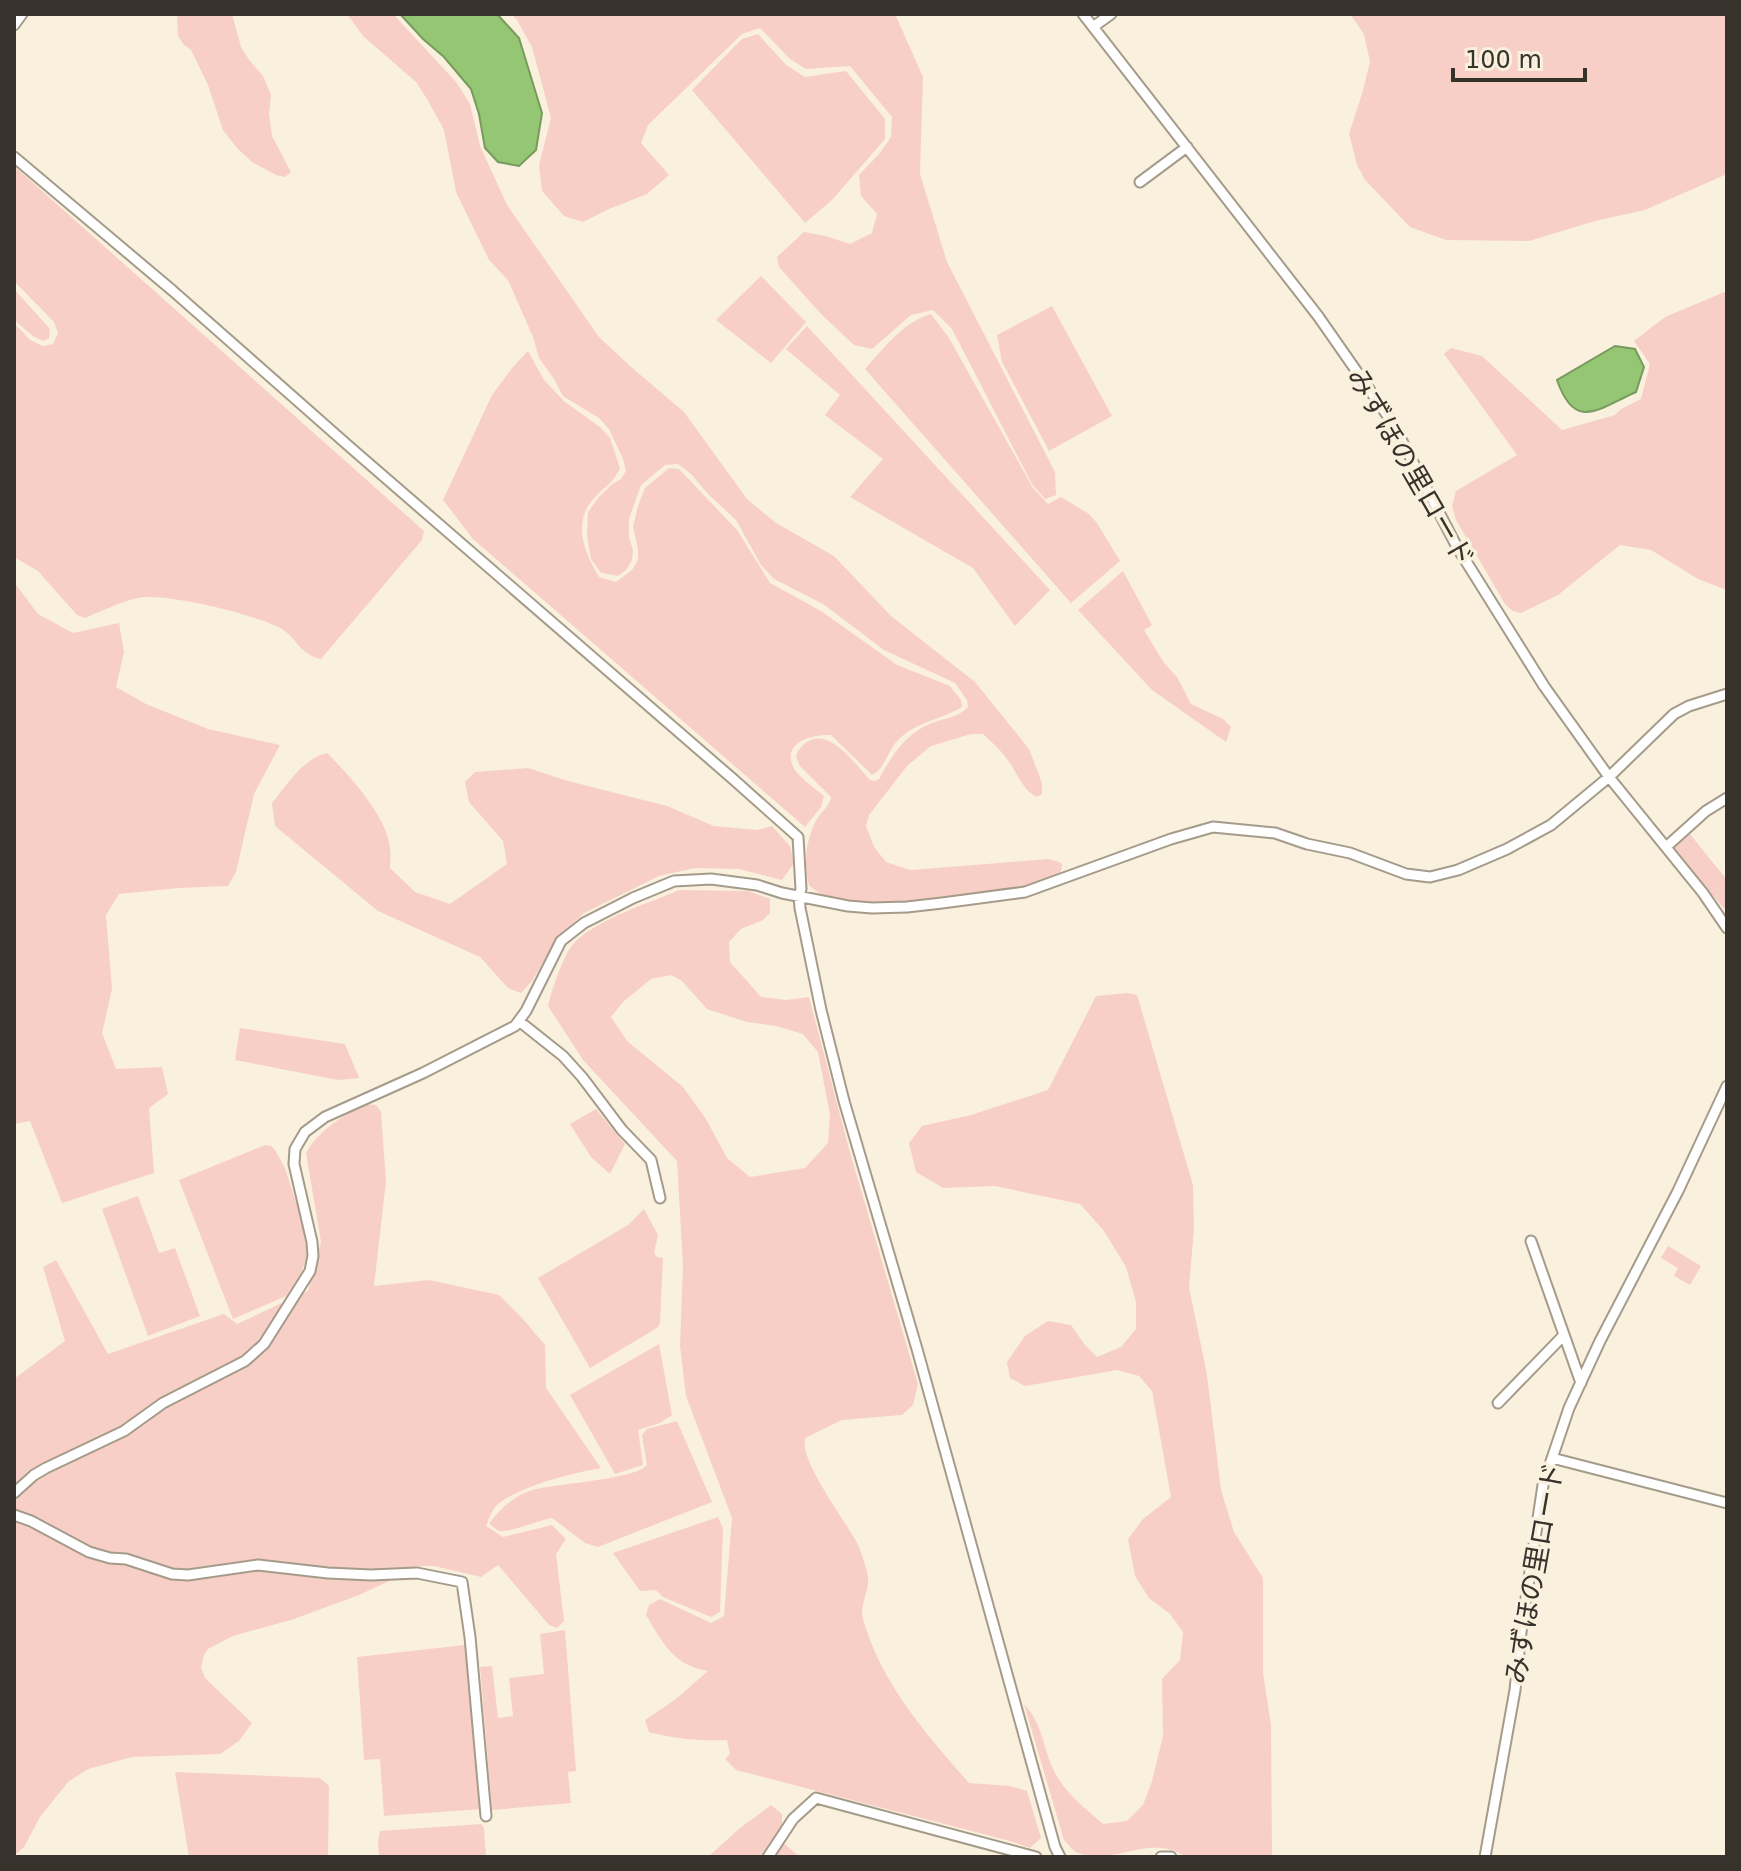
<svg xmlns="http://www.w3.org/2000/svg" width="1741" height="1871" viewBox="0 0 1741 1871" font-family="'DejaVu Sans','Noto Sans JP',sans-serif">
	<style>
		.green { fill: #f8cfc7; fill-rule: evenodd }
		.water { fill: #94c673; stroke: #789a5e; stroke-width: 2 }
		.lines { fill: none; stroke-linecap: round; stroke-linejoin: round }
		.minor-casing { stroke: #a59b8a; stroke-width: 13 }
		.minor { stroke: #fff; stroke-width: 9 }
		.labels { text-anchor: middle; stroke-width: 7; stroke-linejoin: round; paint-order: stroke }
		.street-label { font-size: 28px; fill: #37332c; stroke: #faf0de }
	</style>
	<rect width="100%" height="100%" fill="#faf0de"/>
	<path class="green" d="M177,14H232L241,47L250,61L263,76L271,95L269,114L272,136L291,172L285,177L276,175L252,162L237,148L223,130L208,85L191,50L184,45L178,36Z
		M347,14H393L457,83L470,104L480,146L507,205L599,337L630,366L684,412L747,499L776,523L834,556L891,616L975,682L1029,749L1042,783V794L1037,797C1022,790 1017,772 1007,759C1001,750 991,742 983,734H971L931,746L907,766L869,815L866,826L874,847L886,862L910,870L1048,859L1059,862L1062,864C1061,871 1062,871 1057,875C1027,897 881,906 842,901C830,899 818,894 809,885C803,864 806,838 817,819C822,811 830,806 831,797L800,766L796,757C798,750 801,746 807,742C830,727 856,765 870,780L875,781L879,779C892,755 906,733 932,723C945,718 959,717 968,707L967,700L955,683L884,650L823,604L774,579L761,565L736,520L708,494L691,474L678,464L665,465L641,485L629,519V538L633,550L632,560L627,569L618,576L601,573L591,559L587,536L588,512L598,498L611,485L621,479L626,471L623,459L609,429L599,418L563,396L554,379L539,358L533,337L508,280L489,260L456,192L444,130L427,99L416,82L363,36Z
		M511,14H895L923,77L920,174L947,262L1055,472L1056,495L1045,499L1032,484L952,329L933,310L911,315L872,349L854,345L821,314L779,267L777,257L804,232L825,236L850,244L872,233L877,214L861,196L859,175L880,153L891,137L892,117L850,66L806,69L790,59L760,28L742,34L648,125L641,143L669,175L647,194L609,209L583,222L564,216L542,191L539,165L551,118L532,47L517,20Z
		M1350,14H1727V174L1645,210L1595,221L1529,241L1446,240L1410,227L1365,180L1357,165L1349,134L1362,94L1370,62L1364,34Z
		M758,34L786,65L805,77L846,71L885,119V139L832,200L805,223L692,90L742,39Z
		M14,166L424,531L422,540L321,659C298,654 296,635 278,627C252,614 164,592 138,598C120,602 102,611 85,618L77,615L38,571L14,557V323L30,340L43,346L53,344L58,333L54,322L14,281Z
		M761,276L806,322L771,363L716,320Z
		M14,289L50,329L49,338L44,341L34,337L14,320Z
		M1727,291V590L1698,579L1651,550L1620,545L1558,595L1521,613L1513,611L1505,604L1456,520L1452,506L1456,491L1517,455L1444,354L1451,348L1482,356L1562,430L1615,415L1621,409L1641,399L1650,364L1634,341L1665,317Z
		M1052,306L1112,416L1049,451L1002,362L997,335Z
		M931,314L949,338L1033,488L1048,504L1061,497L1089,514L1097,523L1120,561L1071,603L865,369C885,347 902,323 931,314Z
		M807,326L1050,590L1015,626L973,568L850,497L883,459L825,415L840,395L786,349Z
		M528,351L544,380L565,402L600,427L610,438L620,468C613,483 607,485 596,496C571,521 584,552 599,577L616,582L632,570L638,560V549L633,527L638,506L645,488L669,468L679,469L737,530L770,583L821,611L897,665L950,686L961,700L962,707C941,720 917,721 898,740C888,750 885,769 872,775L831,735C811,734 779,743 795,770C802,780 816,789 824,796L821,807L805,827L473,539L443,500L492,395L512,368Z
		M1123,571L1152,625L1144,630L1164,663L1177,677L1191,704L1223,719L1231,727L1226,742L1152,690L1078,610Z
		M14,582L38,614L73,633L119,623L124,652L116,687L146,704L208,729L280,745L254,794L236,872L228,886L178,888L119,894L106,915L112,989L102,1033L116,1069L162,1067L168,1094L149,1108L154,1173L62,1203L30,1121L14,1124Z
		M327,753C349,775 388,817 390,849C391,855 390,862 390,868L415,892L450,904L507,864L503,841L469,802L465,782L475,772L528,768L568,781L667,806L714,826L757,830L772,826L790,846L794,863L782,880L739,869L695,868L659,876L584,913L558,937L532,981L521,993L508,988L480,957L378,911L275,826L272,803C288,784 302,759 327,753Z
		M1689,833L1727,880V912L1673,848Z
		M679,890L748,891L770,899V913L763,920L741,929L729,942L730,962L761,997L786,1000L809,997L849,1149L918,1384L913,1405L902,1415L842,1420L805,1438C799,1462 848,1523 859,1547C862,1555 867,1568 868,1577C870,1590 859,1605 863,1619C881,1683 926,1734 969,1783L1010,1786L1027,1791L1041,1838L1030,1848L1010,1841L736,1770L725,1759L730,1754L727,1740C700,1741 674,1739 649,1732L645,1720L676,1699L708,1671C674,1666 662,1642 646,1615L649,1605L660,1599L711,1623L724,1616L732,1518L686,1396L680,1346L683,1266L677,1161L583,1060L548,1006C551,992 564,953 574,943C599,918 647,904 679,890ZM671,975L682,981L707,1009L747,1022L776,1026L803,1034L818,1052L830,1115L828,1143L805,1168L750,1177L727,1158L706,1119L683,1087L627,1041L611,1017L623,1002L651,979Z
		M1127,993L1137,995L1193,1185L1194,1229L1189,1287L1207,1375L1221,1490L1234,1532L1263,1578V1673L1271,1725L1272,1857H1186C1150,1832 1113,1867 1078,1853C1073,1851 1068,1844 1064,1840L1024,1704C1043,1724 1043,1749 1055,1773C1066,1794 1086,1809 1103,1824L1127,1821L1143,1805L1152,1781L1163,1736L1162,1679L1180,1660L1183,1632L1170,1614L1149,1598L1135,1576L1128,1539L1143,1519L1171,1497L1152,1391L1139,1376L1117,1370L1025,1386L1010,1378L1007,1362L1025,1336L1048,1321L1071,1325L1085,1345L1097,1357L1121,1347L1136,1329V1302L1126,1267L1104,1231L1080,1204L995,1186L943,1188L916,1172L909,1143L922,1126L971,1115L1048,1090L1096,996Z
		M240,1028L345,1044L359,1078L338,1080L235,1060Z
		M365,1104L376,1105L381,1112L386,1181L374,1286L429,1280L499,1295L523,1319L545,1345L546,1388L601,1468C572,1473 521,1486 498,1504C492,1509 489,1519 486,1526L503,1537L552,1525L566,1539L556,1554L564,1621L557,1628L549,1625L498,1565L481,1577L434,1566H422L359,1595L294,1619L233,1636L208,1649L204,1655L201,1667L205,1678L252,1723L239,1741L220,1754L132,1757L88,1769L68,1782L40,1817L24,1847L14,1856V1379L65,1341L43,1267L56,1260L108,1354L224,1314L237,1324L308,1291L321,1242L306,1153C319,1130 341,1117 365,1104Z
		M596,1109L625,1144L610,1174L591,1157L570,1124Z
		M265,1145L271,1146L275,1150L285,1168L304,1227L307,1258L300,1275L286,1296L233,1319L179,1180Z
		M138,1196L159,1253L175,1248L200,1316L148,1336L102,1209Z
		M644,1209L658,1235L654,1253L657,1257L663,1258L660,1323L657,1328L590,1368L538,1278L628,1225Z
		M1668,1246L1701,1266L1690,1285L1674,1276L1678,1268L1661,1258Z
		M659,1344L672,1415L660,1423L638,1430L643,1465L615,1474L570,1395Z
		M677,1421L712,1502L598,1547L585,1543L552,1518C539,1520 509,1533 500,1531C497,1530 491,1526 489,1523C501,1509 514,1495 533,1490C557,1483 634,1480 647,1465L642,1435L647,1429Z
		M718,1517L723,1528L720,1612L711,1617L663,1597L656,1590L640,1591L613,1553Z
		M565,1630L576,1771L568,1772L571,1803L492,1810L480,1667L492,1666L498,1718L513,1716L509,1678L544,1674L540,1634Z
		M465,1645L482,1809L384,1816L380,1759L364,1760L357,1657Z
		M175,1772L320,1778L329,1786L328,1857H189Z
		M771,1805L782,1814V1842L800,1857H708L740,1828Z
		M481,1824L484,1828L486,1857H379L378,1841L380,1831Z"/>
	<path class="water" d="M400,14H497L519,38L542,113L536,150L519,166L498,162L485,148L479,114L471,89L444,57L423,39Z
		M1615,346L1635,349L1644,367L1636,392C1598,409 1575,432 1557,380Z"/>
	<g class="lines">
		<defs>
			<path id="minor" d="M1083,14L1318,316L1392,422L1457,547L1544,686L1609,777L1703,893L1727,928
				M14,25L22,14
				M1093,27L1111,14
				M14,157L173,291L351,448L733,779L798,837L801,889L799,897L800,908L821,1010L844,1101L917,1349L1055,1847L1060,1857
				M1140,182L1187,147
				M1666,847L1706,811L1727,798
				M519,1021L563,1056L582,1077L622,1130L651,1160L660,1198
				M1531,1241L1581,1383
				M1498,1403L1564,1335
				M1552,1458L1727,1503
				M14,1493L34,1475L46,1468L124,1431L163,1403L245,1361L264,1344L310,1271L313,1256L312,1242L294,1164L295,1149L305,1132L325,1117L423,1073L515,1026L526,1011L561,941L584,923L633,898L674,881L711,879L757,885L782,893L848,906L872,908L907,907L942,903L1025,892L1171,839L1213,827L1275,833L1307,844L1350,853L1406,874L1430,877L1458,870L1507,849L1551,825L1609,777L1674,714L1689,706L1727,694
				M14,1515L31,1521L89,1552L110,1558L126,1559L172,1574L188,1575L258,1565L328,1573L371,1575L417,1573L462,1582L470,1637L486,1816
				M768,1857L793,1819L816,1798L1036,1857
				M1161,1857H1171
				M1485,1857L1515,1690L1521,1632L1543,1485L1569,1408L1600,1341L1678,1191L1727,1086"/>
		</defs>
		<use href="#minor" class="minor-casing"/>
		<use href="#minor" class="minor"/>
	</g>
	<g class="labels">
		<g class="street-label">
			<text transform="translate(1411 467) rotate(60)" y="10">みずほの里ロード</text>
			<text transform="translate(1534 1573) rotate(-80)" y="10">みずほの里ロード</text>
		</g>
	</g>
	<rect width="1741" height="1871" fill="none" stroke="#37332c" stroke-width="32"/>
	<path d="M1453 68v12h132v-12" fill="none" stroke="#37332c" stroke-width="4"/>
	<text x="1465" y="68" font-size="24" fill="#37332c" stroke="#faf0de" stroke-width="6" paint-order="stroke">100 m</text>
</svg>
